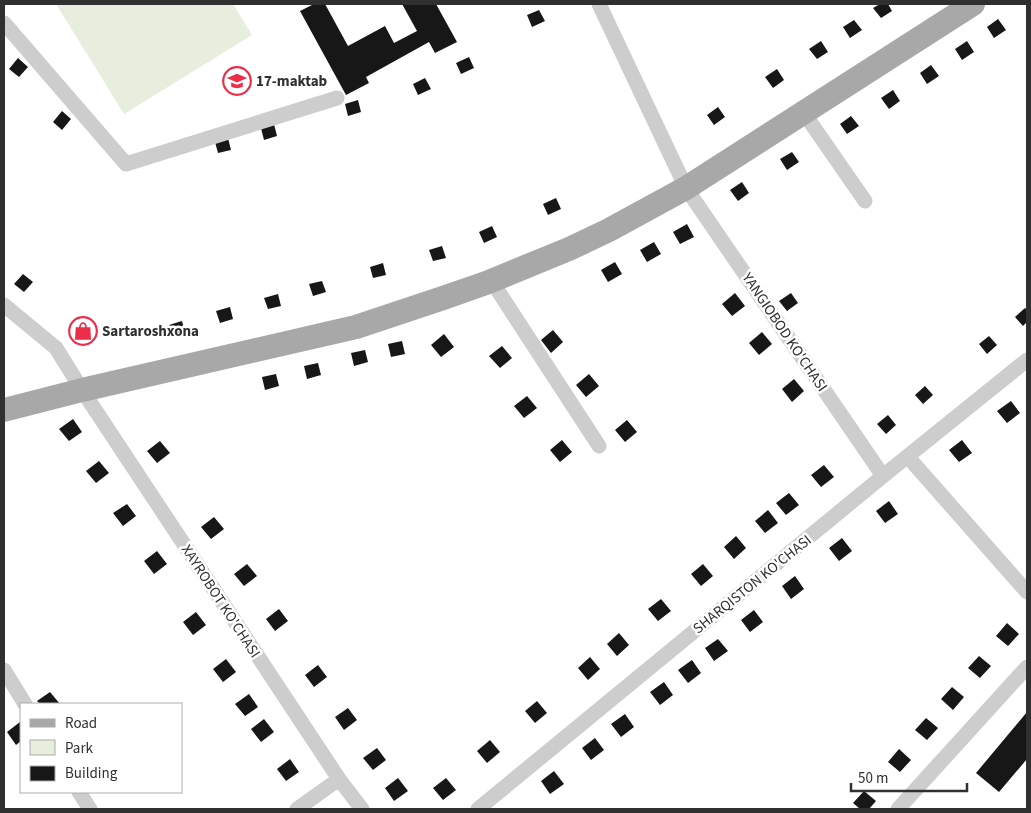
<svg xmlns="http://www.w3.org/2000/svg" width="1031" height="813" viewBox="0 0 1031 813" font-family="'Source Sans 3',sans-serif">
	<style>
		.green { fill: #e7eede }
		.building { fill: #171717 }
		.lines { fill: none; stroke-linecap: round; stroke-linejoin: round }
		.minor { stroke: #cdcdcd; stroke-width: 15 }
		.primary { stroke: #a8a8a8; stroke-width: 24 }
		.labels { text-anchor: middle; stroke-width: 5; stroke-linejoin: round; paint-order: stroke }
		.poi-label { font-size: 15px; font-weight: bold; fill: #303030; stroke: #fff; text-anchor: start }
		.street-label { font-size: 15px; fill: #303030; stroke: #fff }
	</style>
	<rect width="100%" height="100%" fill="#fff"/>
	<path class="green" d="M56,4H233L252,35L124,114Z"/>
	<path class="building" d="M314,4H325L348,46L385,26L394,43L417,31L402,4H436L457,42L435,53L429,42L366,77L369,83L346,95L300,11Z
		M880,4H888L892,11L881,18L873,8Z
		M539,10L545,21L532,27L527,15Z
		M998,19L1006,30L994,38L987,27Z
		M854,20L862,30L850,38L843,27Z
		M821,41L828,52L817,59L809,49Z
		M967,41L974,52L962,60L955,49Z
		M469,57L474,68L461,74L456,63Z
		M18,58L28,67L19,77L9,69Z
		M931,65L939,76L927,84L920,73Z
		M777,69L784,80L773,88L765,77Z
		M425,78L431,89L418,95L413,84Z
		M893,90L900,101L889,109L881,98Z
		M358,100L361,112L348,116L345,104Z
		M718,107L725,117L714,125L707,115Z
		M62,111L71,119L62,130L53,122Z
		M851,116L859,126L847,134L840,124Z
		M274,124L277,136L264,140L261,128Z
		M228,138L231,150L218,153L215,142Z
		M792,152L799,162L787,170L780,159Z
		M742,182L749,193L738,201L730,190Z
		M556,198L561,209L548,215L543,204Z
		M687,224L694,237L680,244L673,232Z
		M492,226L497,237L484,243L479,232Z
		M654,242L661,254L647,262L640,250Z
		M442,246L446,258L433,261L429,250Z
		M615,262L622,274L608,282L601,270Z
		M383,263L386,275L373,278L370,267Z
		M23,274L33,282L24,292L14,284Z
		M322,281L326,292L313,296L309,284Z
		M735,293L745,306L732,316L722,304Z
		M791,293L798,303L787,311L779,301Z
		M278,294L281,306L268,309L264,298Z
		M230,307L233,319L220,323L216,311Z
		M1025,308L1027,310V322L1023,326L1015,317Z
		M182,321L185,333L172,336L169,325Z
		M553,330L563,342L551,353L541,340Z
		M762,332L772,344L759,355L749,343Z
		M444,334L454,347L441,357L431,345Z
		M989,336L997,345L987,354L979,344Z
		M402,341L405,354L391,357L388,344Z
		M502,346L512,358L500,368L489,356Z
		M365,350L368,362L354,366L351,353Z
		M318,363L321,375L307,379L304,366Z
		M276,374L279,386L265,390L262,377Z
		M589,374L599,386L586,397L576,385Z
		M794,379L804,391L792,402L782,389Z
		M925,386L933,395L923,404L915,395Z
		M527,396L537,408L524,418L514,406Z
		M1011,401L1020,413L1007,423L997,411Z
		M888,415L896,425L886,434L877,424Z
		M73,419L82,432L69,441L59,429Z
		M627,420L637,432L625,442L615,430Z
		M562,440L572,452L560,462L550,450Z
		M962,440L972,453L959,462L949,450Z
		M160,441L170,453L157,463L147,451Z
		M99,461L109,473L96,483L86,471Z
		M824,465L834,477L821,487L811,475Z
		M789,493L799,505L786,515L776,503Z
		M889,501L898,514L885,523L876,511Z
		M127,504L136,516L123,526L113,513Z
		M768,510L778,523L765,533L755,521Z
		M214,517L224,529L211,539L201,527Z
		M736,536L746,548L734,559L724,547Z
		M842,538L852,551L839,561L829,548Z
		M157,551L167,564L154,574L144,561Z
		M247,564L257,576L244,586L234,574Z
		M703,564L713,576L701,586L691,574Z
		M795,576L804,589L791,599L782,586Z
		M661,599L671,611L658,621L648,609Z
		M279,609L288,621L275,631L266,619Z
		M754,610L763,622L750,632L741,620Z
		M196,612L206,625L193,635L183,622Z
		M1007,623L1019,634L1008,646L996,636Z
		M619,633L629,645L617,656L607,644Z
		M718,639L728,651L714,661L705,648Z
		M979,656L991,666L980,678L968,668Z
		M590,657L600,669L588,680L578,668Z
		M226,659L236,672L223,682L213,669Z
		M692,660L701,673L688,683L678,670Z
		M318,665L327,677L314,687L305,675Z
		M664,682L673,695L660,705L650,692Z
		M952,687L964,697L953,710L941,699Z
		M50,692L60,704H40L37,701Z
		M249,694L258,707L245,716L235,704Z
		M537,701L547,713L535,723L525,711Z
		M348,708L357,720L344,730L335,717Z
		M1027,712V759L999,792L976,773Z
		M625,714L634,727L621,737L611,724Z
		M926,718L938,728L927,740L915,730Z
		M264,719L274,732L261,742L251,729Z
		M20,722L21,724V741L16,745L7,732Z
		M595,738L604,750L591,760L582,748Z
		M490,740L500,752L487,763L477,751Z
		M377,748L386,760L373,770L363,758Z
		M899,749L911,760L900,772L888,762Z
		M290,759L299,772L286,781L277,769Z
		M554,771L564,784L550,794L541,781Z
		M398,778L408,791L394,801L385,788Z
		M446,778L456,790L443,800L433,788Z
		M864,791L876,801L869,809H860L853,803Z"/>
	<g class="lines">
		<path class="minor" d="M599,4L686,188L883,476
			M4,23L126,164L337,98
			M804,113L865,201
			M491,280L599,446
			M4,305L56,348L82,390L339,779L362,809
			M908,457L1027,592
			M4,670L25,704
			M79,792L90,809
			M297,809L339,779
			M478,809L883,476L1027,360
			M898,809L1027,667"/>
		<path class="primary" d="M4,410L82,390L356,327L443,298L486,283L569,249L609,230L686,188L973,4"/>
	</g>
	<defs>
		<symbol id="school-ring" viewBox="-11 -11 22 22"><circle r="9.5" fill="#fff" stroke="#ec2e4a" stroke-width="1.5"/><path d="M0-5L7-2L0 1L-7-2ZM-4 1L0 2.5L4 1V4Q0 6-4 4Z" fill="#ec2e4a"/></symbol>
		<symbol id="shop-ring" viewBox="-11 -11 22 22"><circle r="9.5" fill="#fff" stroke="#ec2e4a" stroke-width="1.5"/><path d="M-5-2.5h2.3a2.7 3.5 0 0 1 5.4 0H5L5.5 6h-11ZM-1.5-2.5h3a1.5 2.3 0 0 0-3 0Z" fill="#ec2e4a"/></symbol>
	</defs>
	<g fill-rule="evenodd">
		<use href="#school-ring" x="221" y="65" width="32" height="32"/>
		<use href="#shop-ring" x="67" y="315" width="32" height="32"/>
	</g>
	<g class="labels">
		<g class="poi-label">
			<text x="256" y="86">17-maktab</text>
			<text x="102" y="336">Sartaroshxona</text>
		</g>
		<g class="street-label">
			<text transform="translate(785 332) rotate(56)" y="5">YANGIOBOD KO'CHASI</text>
			<text transform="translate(752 584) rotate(-39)" y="5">SHARQISTON KO'CHASI</text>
			<text transform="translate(221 601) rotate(57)" y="5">XAYROBOT KO'CHASI</text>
		</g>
	</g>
	<rect width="1031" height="813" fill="none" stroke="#303030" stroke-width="10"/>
	<rect x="20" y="703" width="162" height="90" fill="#ffffff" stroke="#acacac"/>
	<rect x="30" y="719" width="25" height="8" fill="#a8a8a8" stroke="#acacac"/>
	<text x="65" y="728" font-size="15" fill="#303030">Road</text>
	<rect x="30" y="740" width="25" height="15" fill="#e7eede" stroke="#acacac"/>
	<text x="65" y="753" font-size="15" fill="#303030">Park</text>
	<rect x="30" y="766" width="25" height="15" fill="#171717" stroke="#acacac"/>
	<text x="65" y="778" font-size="15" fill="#303030">Building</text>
	<path d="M851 783v8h116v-8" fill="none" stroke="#303030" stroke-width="2.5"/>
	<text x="858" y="783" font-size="15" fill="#303030" stroke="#ffffff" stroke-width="4" paint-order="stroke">50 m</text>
</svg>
